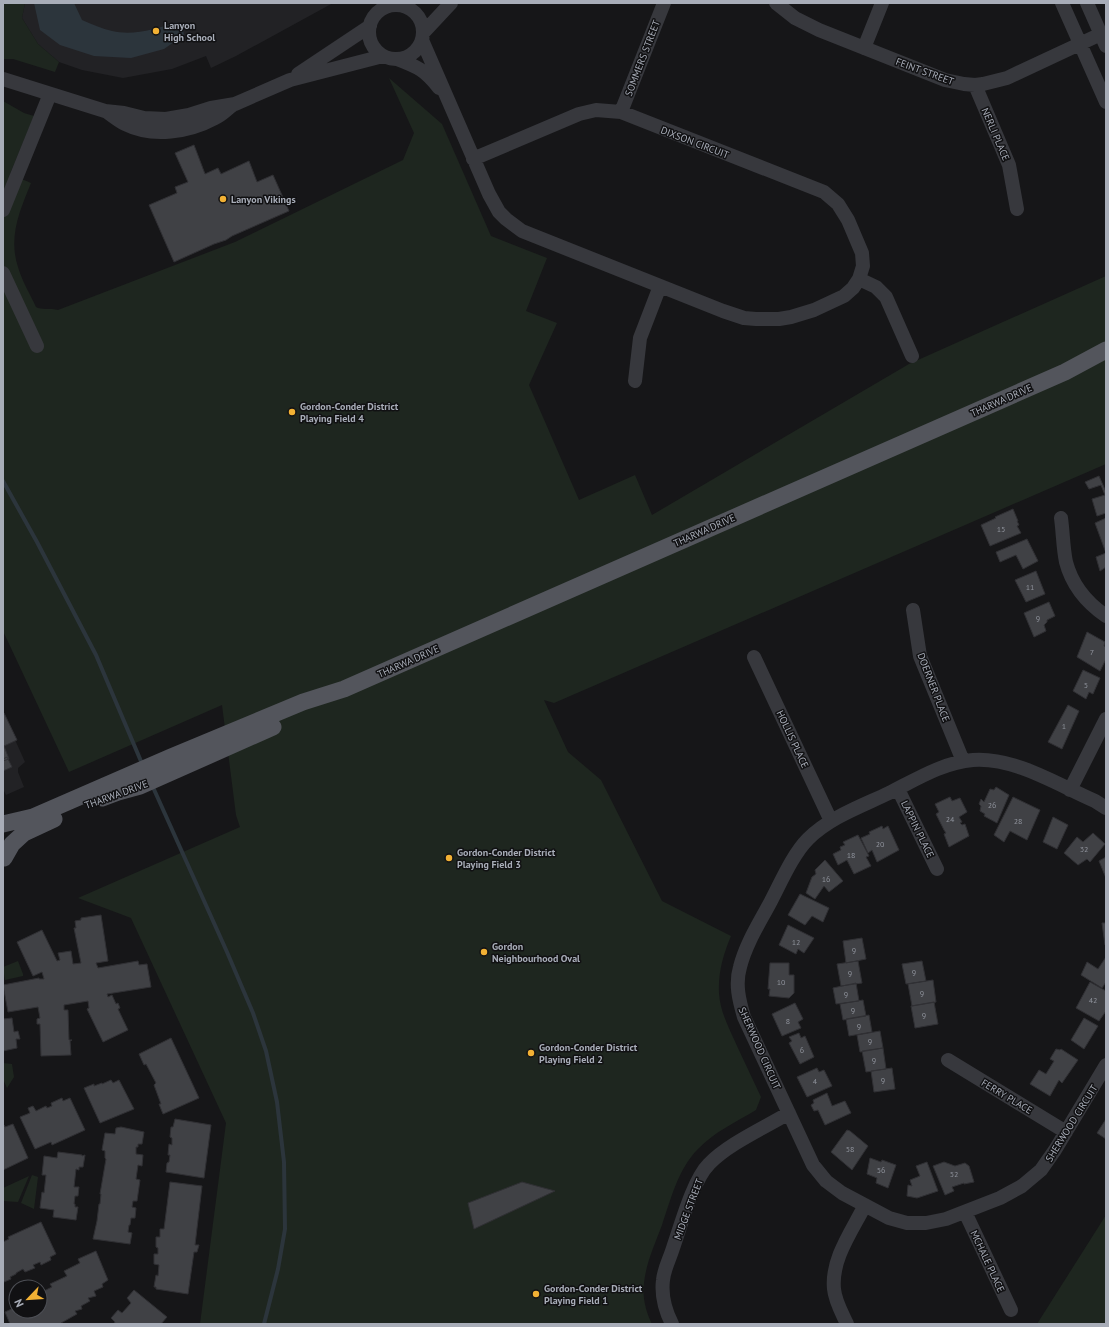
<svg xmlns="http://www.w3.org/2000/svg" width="1109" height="1327" viewBox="0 0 1109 1327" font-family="'PT Sans',sans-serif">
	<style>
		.built { fill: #222225 }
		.green { fill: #1e261f }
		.water { fill: #2c353c }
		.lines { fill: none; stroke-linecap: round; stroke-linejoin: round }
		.stream { stroke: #2c353c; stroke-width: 4 }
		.building { fill: #404145; stroke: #303034 }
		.minor { stroke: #37383d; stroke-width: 14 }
		.major { stroke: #53555c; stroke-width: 17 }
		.poi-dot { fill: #f2b134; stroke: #111113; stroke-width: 1.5 }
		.labels { text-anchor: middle; stroke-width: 3; stroke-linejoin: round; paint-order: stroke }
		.number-label { font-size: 8px; fill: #8e929b }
		.poi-label { font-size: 10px; font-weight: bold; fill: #a8adb8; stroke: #111113; text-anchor: start }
		.street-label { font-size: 10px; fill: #a8adb8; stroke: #111113 }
	</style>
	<rect width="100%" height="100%" fill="#161618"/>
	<path class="built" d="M25,3H333L236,56L211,68L206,56L172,69L123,78L82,70L59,62L38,44L22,18Z
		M3,713L25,762L18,768V772L24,787L6,795L3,789Z"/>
	<path class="green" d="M3,3H25L22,18L38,44L59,62L55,72L13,59H3Z
		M389,78L442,124L491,236L547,258L526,311L557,323L529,385L579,500L635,475L652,515L909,364L1106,276V464L554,703L544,700L568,752L601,780L662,901L731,936C723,955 718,973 719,993C720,1012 730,1030 737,1046C745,1063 753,1080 761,1097L756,1110C736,1122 714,1132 698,1149C678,1169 671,1199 662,1225C655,1244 646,1263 644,1283C642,1297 646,1312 652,1324H200L226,1123L131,918L78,898L240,827L236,815L222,705L69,772L3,631V101L24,113L34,116L10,174L31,183C20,210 8,237 18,267C22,281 30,294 36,307C41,310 51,308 58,310L235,242L403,160L414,133Z
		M18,961L23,974V976L5,980L3,967Z
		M3,1063L12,1064L14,1077L7,1088L3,1079Z
		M32,1175L38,1177L34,1209L21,1203Z
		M29,1176L18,1202L3,1201V1188Z
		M1106,1215V1324H1037Z"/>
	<path class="water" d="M34,3H74L82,20C92,24 102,29 112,31C133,36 157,29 176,22L182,24L184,35L164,49L131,58L94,56L60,45L40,30Z"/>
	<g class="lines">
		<path class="stream" d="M3,481L37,542L96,655L143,766
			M152,785L227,952L253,1013L266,1051L277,1102L284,1162L285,1229L278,1269L264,1324"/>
	</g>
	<path class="building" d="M194,145L205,174L218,168L221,174L249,161L257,182L273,175L289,211L232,236L226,240L214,244L174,262L149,205L177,193L175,187L188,182L175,153Z
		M1099,476L1106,492V513L1097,516L1092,499L1105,495L1101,485L1089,489L1085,482Z
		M1013,509L1018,521H1017L1019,525L1017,526L1021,533L990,546L981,525L996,518L995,517Z
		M1106,518V567L1100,571L1096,557L1106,553L1095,523Z
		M1027,539L1038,561L1023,569L1016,555L1000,562L996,552Z
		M1036,571L1045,594L1026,602L1015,580Z
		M1049,602L1055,616L1047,620V622L1044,625L1046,631L1034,637L1024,613Z
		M1087,632L1105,642L1104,646L1106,647V659L1100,671L1077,657Z
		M1083,670L1100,678L1093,694L1089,692L1086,699L1073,691Z
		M1068,705L1079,711L1062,749L1048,742Z
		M3,713H4L17,740L4,746L9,759L3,761Z
		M7,757L12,767L3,771V759Z
		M996,787L1009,795L997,823L984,816L985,814L980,811L981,806L979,804L981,799L984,802L990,789L994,790Z
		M950,797L952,801L960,798L967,812L959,817L962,822L960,823L962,825L965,824L969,836L949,847L944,834L946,833L944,830L936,814L939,812L935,804Z
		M1013,797L1040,810L1027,840L1010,831L1004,842L994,835Z
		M1053,817L1068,825L1057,849L1043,842Z
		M882,826L883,829L888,826L899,850L877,862L872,850L868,853L861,838L870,834L869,832Z
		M1093,833L1105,844L1090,862L1087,859L1078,865L1064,853L1077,837L1083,842Z
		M858,835L869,856L866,857L871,866L854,874L847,860L838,865L833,854L841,850L840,847L845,845L843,842Z
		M1106,857V878L1099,861Z
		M825,860L843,881L829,892L824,886L815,899L806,893L812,877L816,874L815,870Z
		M800,894L829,908L823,922L812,916L805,925L788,915Z
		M101,915L108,961L96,963L98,968L138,961L139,965L147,964L151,987L107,994L108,997L112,995L116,1004L118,1003L120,1008L118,1009L128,1030L103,1042L87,1009L89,1008L88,1001L64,1005V1010H68L69,1040H72L70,1041L71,1055L41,1056L40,1024H37V1019L40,1018L38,1007L8,1012L3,985L39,978V979H44L42,972L33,976L17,942L42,930L57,961L60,960L58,953L71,951L73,964L81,963L74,928H76L75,921L81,920V918Z
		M1102,923H1106V945H1105Z
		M788,925L814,938L804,953L798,949L796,954L779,945Z
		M862,938L866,959L846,963L843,941Z
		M1106,957V982L1102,988L1081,975L1087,962L1098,969Z
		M858,961L862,983L841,986L837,964Z
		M922,961L926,981L906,984L902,964Z
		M770,963H789V975H794V993L789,998L769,996L770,989H768Z
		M933,980L936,1002L912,1006L908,984Z
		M1090,982L1106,991V1011L1099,1021L1076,1008Z
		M856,983L859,1001L836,1004L833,988Z
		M863,1000L866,1016L843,1020L840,1004Z
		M934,1002L938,1024L915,1028L911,1006Z
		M795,1003L803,1019L798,1022L801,1028L782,1036L772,1014Z
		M869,1015L872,1032L849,1036L846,1019Z
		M12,1018L14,1032L18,1031L20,1039H16L17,1048L3,1051V1019Z
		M1084,1018L1098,1026L1084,1049L1071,1040Z
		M880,1031L883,1048L860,1052L857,1035Z
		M799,1033L801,1038L805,1036L814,1057L800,1064L789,1043L792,1041L789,1037Z
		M171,1038L199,1098L163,1114L159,1104H161L154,1085L156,1083L146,1064L144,1065L139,1054Z
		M883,1048L886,1069L866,1072L862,1051Z
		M1056,1049L1060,1050L1061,1049L1078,1060L1062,1083L1059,1080L1050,1096L1030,1084L1039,1070L1046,1074L1054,1061L1050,1059Z
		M817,1068L819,1072L824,1070L832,1086L807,1097L797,1077Z
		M892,1068L895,1089L874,1092L871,1071Z
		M111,1080L113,1083L119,1080L134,1109L100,1123L84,1088L94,1084V1086L102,1083V1084Z
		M827,1093L832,1106L845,1101L851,1113L825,1125L818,1110L814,1111L811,1105L814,1103L813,1100Z
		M62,1098L63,1101L70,1098L85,1130L52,1145L51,1142L35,1149L20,1117L30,1113L28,1108L33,1106L36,1111L46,1106L47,1108L52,1106L51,1103Z
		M175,1119L211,1125L204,1178L166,1172L167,1163L169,1162L170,1155H168L169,1144L172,1145V1138L170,1137L171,1127H173Z
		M1106,1119V1139L1097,1133Z
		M13,1124L28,1158L3,1170V1126L4,1125L5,1127Z
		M121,1127L144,1132L142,1144H138V1147H136V1154L143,1155L142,1166L138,1165L136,1179L140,1180L137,1201H133L132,1207L136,1208L135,1218H131L130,1225H129L128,1232L132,1233L130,1244L93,1239L97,1221L99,1204H100L101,1194H100L106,1159L105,1158V1151L102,1150L105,1133L115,1134L116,1128Z
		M847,1130L850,1131L868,1146L852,1170L831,1152Z
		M58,1152L82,1155V1156L85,1155L83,1167H79V1170L76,1169L74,1187H79L78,1196H75L74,1204H75V1207H78L76,1220L53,1217L54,1210L40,1208L42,1192L44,1193L46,1175H42L44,1156L57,1158Z
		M870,1158L881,1162L882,1160L896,1165L888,1188L876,1183L877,1178L867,1174Z
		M927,1162L938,1191L917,1198L907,1196L908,1185L912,1186L910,1180L920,1176L916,1166Z
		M944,1162L955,1166L965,1163L969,1166L974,1182L964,1184V1183L952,1187L954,1191L945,1195L933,1166Z
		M170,1182L202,1186L195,1245H199L197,1252H194L188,1294L156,1289V1287H154L156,1275L158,1276L159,1265L154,1264V1254H158V1248L156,1247V1237H160V1229H164Z
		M522,1182L555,1191L474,1229L468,1203Z
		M41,1222L56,1254L50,1257L51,1260L41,1265L40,1262L33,1265L35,1268L25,1272L23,1269L16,1273V1274L10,1277L11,1279L4,1282L3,1280V1242L9,1239L8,1237Z
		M96,1251L108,1280L102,1284L103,1287L94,1291L96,1296L88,1298L90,1301L81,1306L82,1309L75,1311L77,1314L61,1323V1324H10L5,1312L16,1307V1311H40V1293L52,1287L50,1284L67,1276L64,1271L80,1263L78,1259Z
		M134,1290L167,1317L161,1324H114L115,1322L111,1318L118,1310L122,1313L131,1303L127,1298Z"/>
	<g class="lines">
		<path class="minor" d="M776,3L795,18L819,30L945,80L964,84L975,85L983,84L1007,78L1101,34
			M1062,3L1106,102
			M1087,3L1106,46
			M369 32a27 27 0 1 1 54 0a27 27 0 1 1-54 0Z
			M423,33L451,3
			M422,40L489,194L499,212L506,219L522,231L723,311L744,318L756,319H779L791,317L814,310L844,296L853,288L859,279L863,266L862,253L848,220L838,204L824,192L621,112L596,110L579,114L473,159
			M864,48L882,3
			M397,59C418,67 425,70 439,88
			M298,74L370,26
			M3,79L105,111L124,113L144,118L166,119L189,115L211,108L235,104L290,80L383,56
			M975,85L1009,165L1017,209
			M107,112C113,116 119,121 125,124C153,138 189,132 215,118C222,115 227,109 233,105
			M621,112L664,3
			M3,210L50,94
			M3,273L37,346
			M859,279L876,287L886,297L912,356
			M635,381L640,338L660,286
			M1061,518C1063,532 1063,548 1066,562C1072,585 1087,603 1106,616
			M913,610L920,656L963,761
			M754,657L831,821
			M898,789L937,869
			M1070,790L1106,719
			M1106,808L1095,801C1058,785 1015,757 973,760C944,762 915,780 889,793C862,806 830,817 808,839C793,854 781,882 771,901C760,922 746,943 740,967C735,984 739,1000 744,1017L813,1165L826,1181L842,1193L889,1218L907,1223H926L946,1219L1000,1198L1022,1186L1041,1170L1055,1150L1106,1065
			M948,1060L1066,1132
			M965,1212L1011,1310
			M672,1324C665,1310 661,1296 663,1280C664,1269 670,1258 673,1248C681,1225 693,1180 709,1164C728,1144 764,1128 789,1113
			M847,1324C842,1313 835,1301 834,1289C831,1259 852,1231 865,1205"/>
		<path class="major" d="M102,798L118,792L140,786L273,727
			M3,824L33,817L171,757L303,702L344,689L1065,372L1106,350
			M4,858L12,844L24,833L54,819"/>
	</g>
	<g class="poi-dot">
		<circle cx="156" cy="31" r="4"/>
		<circle cx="223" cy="199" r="4"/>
		<circle cx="292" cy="412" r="4"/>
		<circle cx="449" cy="858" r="4"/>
		<circle cx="484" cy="952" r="4"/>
		<circle cx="531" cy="1053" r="4"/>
		<circle cx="536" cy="1294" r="4"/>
	</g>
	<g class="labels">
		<g class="number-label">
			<text x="1001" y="532">15</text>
			<text x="1030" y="590">11</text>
			<text x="1038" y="621">9</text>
			<text x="1092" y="655">7</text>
			<text x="1086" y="688">5</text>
			<text x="1064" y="729">1</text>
			<text x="992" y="808">26</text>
			<text x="950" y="822">24</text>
			<text x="1018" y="824">28</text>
			<text x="880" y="847">20</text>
			<text x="1084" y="852">32</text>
			<text x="851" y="858">18</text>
			<text x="826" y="882">16</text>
			<text x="796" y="945">12</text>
			<text x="854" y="953">9</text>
			<text x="914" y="975">9</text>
			<text x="850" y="976">9</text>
			<text x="781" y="985">10</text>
			<text x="922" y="996">9</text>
			<text x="846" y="997">9</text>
			<text x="1093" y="1003">42</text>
			<text x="853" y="1013">9</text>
			<text x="924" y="1018">9</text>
			<text x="788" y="1024">8</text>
			<text x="859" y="1029">9</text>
			<text x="870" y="1044">9</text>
			<text x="802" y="1053">6</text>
			<text x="874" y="1063">9</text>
			<text x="883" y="1083">9</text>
			<text x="815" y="1084">4</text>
			<text x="850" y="1152">58</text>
			<text x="881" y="1173">56</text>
			<text x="954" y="1177">52</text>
		</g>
		<g class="poi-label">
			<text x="164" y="29">Lanyon<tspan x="164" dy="12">High School</tspan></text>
			<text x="231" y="203">Lanyon Vikings</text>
			<text x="300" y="410">Gordon-Conder District<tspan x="300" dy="12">Playing Field 4</tspan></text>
			<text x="457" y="856">Gordon-Conder District<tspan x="457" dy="12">Playing Field 3</tspan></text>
			<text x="492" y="950">Gordon<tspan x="492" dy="12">Neighbourhood Oval</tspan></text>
			<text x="539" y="1051">Gordon-Conder District<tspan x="539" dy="12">Playing Field 2</tspan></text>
			<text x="544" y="1292">Gordon-Conder District<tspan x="544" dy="12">Playing Field 1</tspan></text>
		</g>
		<g class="street-label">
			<text transform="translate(642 58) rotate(-69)" y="4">SOMMERS STREET</text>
			<text transform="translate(925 71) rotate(20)" y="4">FEINT STREET</text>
			<text transform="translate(996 134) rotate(67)" y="4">NERLI PLACE</text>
			<text transform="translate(695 142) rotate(21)" y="4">DIXSON CIRCUIT</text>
			<text transform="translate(1001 400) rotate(-24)" y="4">THARWA DRIVE</text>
			<text transform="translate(704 530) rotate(-24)" y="4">THARWA DRIVE</text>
			<text transform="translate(408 661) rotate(-24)" y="4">THARWA DRIVE</text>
			<text transform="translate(934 687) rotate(69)" y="4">DOERNER PLACE</text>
			<text transform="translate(793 739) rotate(65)" y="4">HOLLIS PLACE</text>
			<text transform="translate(116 794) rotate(-20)" y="4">THARWA DRIVE</text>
			<text transform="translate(918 829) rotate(64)" y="4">LAPPIN PLACE</text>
			<text transform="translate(760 1048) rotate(66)" y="4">SHERWOOD CIRCUIT</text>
			<text transform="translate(1007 1096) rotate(31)" y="4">FERRY PLACE</text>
			<text transform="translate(1071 1123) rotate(-58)" y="4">SHERWOOD CIRCUIT</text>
			<text transform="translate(688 1209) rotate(-69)" y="4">MIDGE STREET</text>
			<text transform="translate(988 1261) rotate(65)" y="4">MCHALE PLACE</text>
		</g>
	</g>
	<rect width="1109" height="1327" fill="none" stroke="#a8adb8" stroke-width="8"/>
	<g transform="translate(28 1299) rotate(245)"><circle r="19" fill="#111113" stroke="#4d4f55"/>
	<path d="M0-3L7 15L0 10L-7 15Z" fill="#f2b134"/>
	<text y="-6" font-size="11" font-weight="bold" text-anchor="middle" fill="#a8adb8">N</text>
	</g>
</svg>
